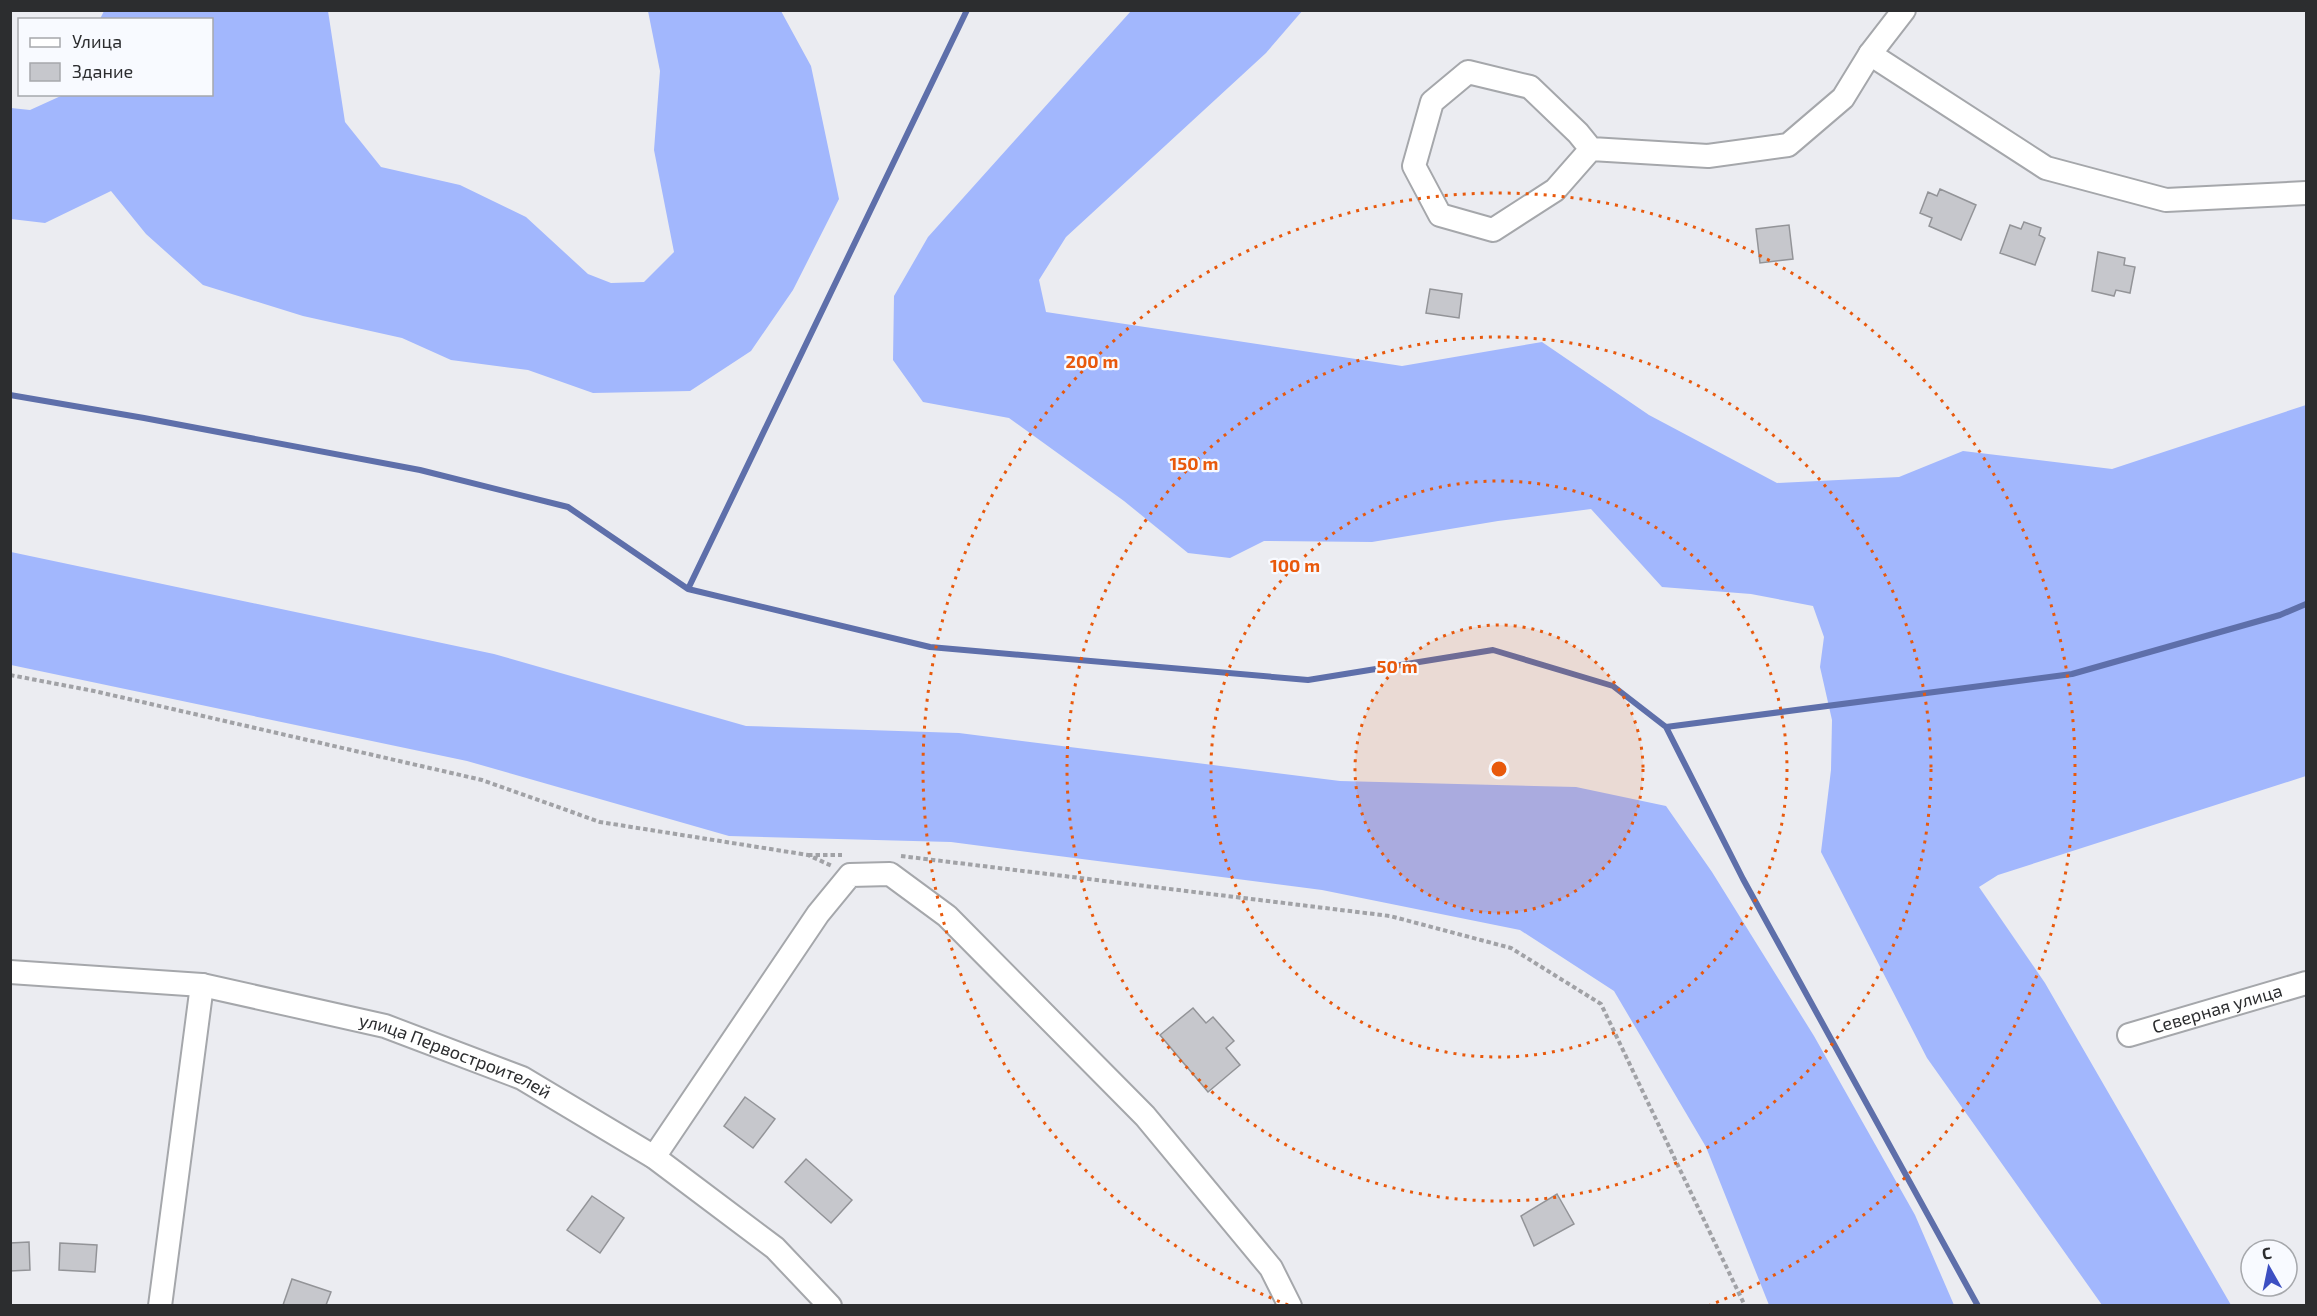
<svg xmlns="http://www.w3.org/2000/svg" width="2317" height="1316" viewBox="0 0 2317 1316" font-family="'Exo 2',sans-serif">
	<style>
		.forest { fill: #a2b7fd }
		.lines { fill: none; stroke-linecap: round; stroke-linejoin: round }
		.stream { stroke: #5e6faa; stroke-width: 6 }
		.building { fill: #c6c7cc; stroke: #939498; stroke-width: 1.5 }
		.street-casing { stroke: #a5a7ab; stroke-width: 26 }
		.path { stroke: #a1a2a6; stroke-width: 4; stroke-dasharray: 4.5 3; stroke-linecap: butt }
		.street { stroke: #fff; stroke-width: 22 }
		.ring { fill: none; stroke: #e8590c; stroke-width: 3; stroke-dasharray: 3 6 }
		.labels { text-anchor: middle; stroke-width: 4.5; stroke-linejoin: round; paint-order: stroke }
		.street-label { font-size: 18px; fill: #2c2d2f; stroke: #f8faff }
		.centre { fill: #e8590c; stroke: #f8faff; stroke-width: 3 }
		.ring-label { font-size: 18px; text-anchor: middle; font-weight: bold; fill: #e8590c; stroke: #f8faff; stroke-width: 4.5; stroke-linejoin: round; paint-order: stroke }
	</style>
	<rect width="100%" height="100%" fill="#ebecf1"/>
	<path class="forest" d="M1303,10L1266,53L1066,237L1039,280L1046,312L1402,366L1542,342L1649,415L1777,483L1899,477L1963,451L2112,469L2306,405V776L1998,875L1979,887L2045,983L2231,1305H2102L1927,1058L1821,852L1831,770L1832,720L1820,667L1824,637L1813,606L1751,594L1662,587L1591,509L1498,521L1372,542L1264,541L1230,558L1188,553L1124,501L1009,418L923,402L893,360L894,296L928,237L1131,11Z
		M104,11H328L345,122L381,167L460,185L526,217L588,274L611,283L644,282L674,252L654,150L660,71L648,11H781L811,66L839,199L793,290L751,351L690,391L593,393L528,370L451,360L402,338L303,316L203,285L146,234L111,191L45,223L11,219V108L30,110L63,95L212,94V20L100,19Z
		M11,552L494,654L746,726L959,733L1340,781L1576,787L1666,806L1712,872L1814,1036L1915,1215L1954,1305H1769L1706,1147L1614,991L1520,930L1322,890L951,842L729,836L467,761L11,665Z"/>
	<g class="lines">
		<path class="stream" d="M10,395L144,418L420,470L568,507L688,589L930,647L1308,680L1493,650L1613,686L1666,727L2072,674L2280,615L2306,604
			M688,589L967,10
			M1666,727L1743,879L1978,1306"/>
	</g>
	<path class="building" d="M1940,189L1976,205L1961,240L1929,226L1932,218L1920,213L1928,192L1937,196Z
		M2024,222L2041,228L2039,235L2045,238L2035,265L2000,253L2010,225L2021,229Z
		M1789,225L1793,259L1760,263L1756,229Z
		M2098,252L2125,258L2124,265L2135,267L2130,293L2116,290L2114,296L2092,291Z
		M1430,289L1462,294L1459,318L1426,313Z
		M1193,1008L1206,1023L1213,1017L1234,1041L1226,1048L1240,1065L1208,1092L1160,1035Z
		M745,1097L775,1119L753,1148L724,1126Z
		M806,1159L852,1200L831,1223L785,1182Z
		M1557,1194L1574,1224L1534,1246L1521,1216Z
		M592,1196L624,1218L600,1253L567,1230Z
		M29,1242L30,1270L10,1271V1243Z
		M60,1243L97,1245L95,1272L59,1270Z
		M292,1279L331,1292L326,1305H283Z"/>
	<g class="lines">
		<defs>
			<g id="street">
				<path d="M1870,54L2046,168L2166,200L2306,193"/>
				<path d="M1591,149L1555,190L1493,230L1440,215L1414,166L1432,102L1468,72L1530,87L1578,133L1591,149L1708,156L1788,145L1843,98L1870,54L1904,10"/>
				<path id="s1" d="M10,972L202,985L385,1026L522,1078L654,1157L775,1248L830,1306"/>
				<path id="s2" d="M2129,1035L2306,983"/>
				<path d="M654,1157L818,914L850,875L890,874L947,916L1145,1116L1271,1268L1290,1306"/>
				<path d="M160,1306L202,985"/>
			</g>
		</defs>
		<use href="#street" class="street-casing"/>
		<path class="path" d="M10,675L94,691L482,780L600,822L808,855L832,866
			M808,855H842
			M901,856L1390,916L1511,948L1601,1004L1745,1306"/>
		<use href="#street" class="street"/>
	</g>
	<circle cx="1499" cy="769" r="144" fill="#e8590c" fill-opacity=".12"/>
	<g class="ring">
		<circle cx="1499" cy="769" r="144"/>
		<circle cx="1499" cy="769" r="288"/>
		<circle cx="1499" cy="769" r="432"/>
		<path d="M1288 1305A576 576 0 1 1 1710 1305"/>
	</g>
	<g class="labels">
		<g class="street-label">
			<text dy="6" stroke="none"><textPath href="#s2" startOffset="92">Северная улица</textPath></text>
			<text dy="6" stroke="none"><textPath href="#s1" startOffset="456">улица Первостроителей</textPath></text>
		</g>
	</g>
	<circle cx="1499" cy="769" r="9" class="centre"/>
	<g class="ring-label">
		<text x="1092" y="368">200 m</text>
		<text x="1194" y="470">150 m</text>
		<text x="1295" y="572">100 m</text>
		<text x="1397" y="673">50 m</text>
	</g>
	<rect width="2317" height="1316" fill="none" stroke="#2c2d2f" stroke-width="24"/>
	<rect x="18" y="18" width="195" height="78" fill="#f8faff" stroke="#a6a8ac" stroke-width="1.5"/>
	<rect x="30" y="38" width="30" height="9" fill="#ffffff" stroke="#a6a8ac" stroke-width="1.5"/>
	<text x="72" y="48" font-size="18" fill="#2c2d2f">Улица</text>
	<rect x="30" y="63" width="30" height="18" fill="#c6c7cc" stroke="#a6a8ac" stroke-width="1.5"/>
	<text x="72" y="78" font-size="18" fill="#2c2d2f">Здание</text>
	<g transform="translate(2269 1268) rotate(351)"><circle r="28" fill="#f8faff" stroke="#a6a8ac" stroke-width="1.5"/>
	<path d="M0-4.5L10 22L0 15L-10 22Z" fill="#3d4fc2"/>
	<text y="-9" font-size="16" font-weight="bold" text-anchor="middle" fill="#2c2d2f">С</text>
	</g>
</svg>
